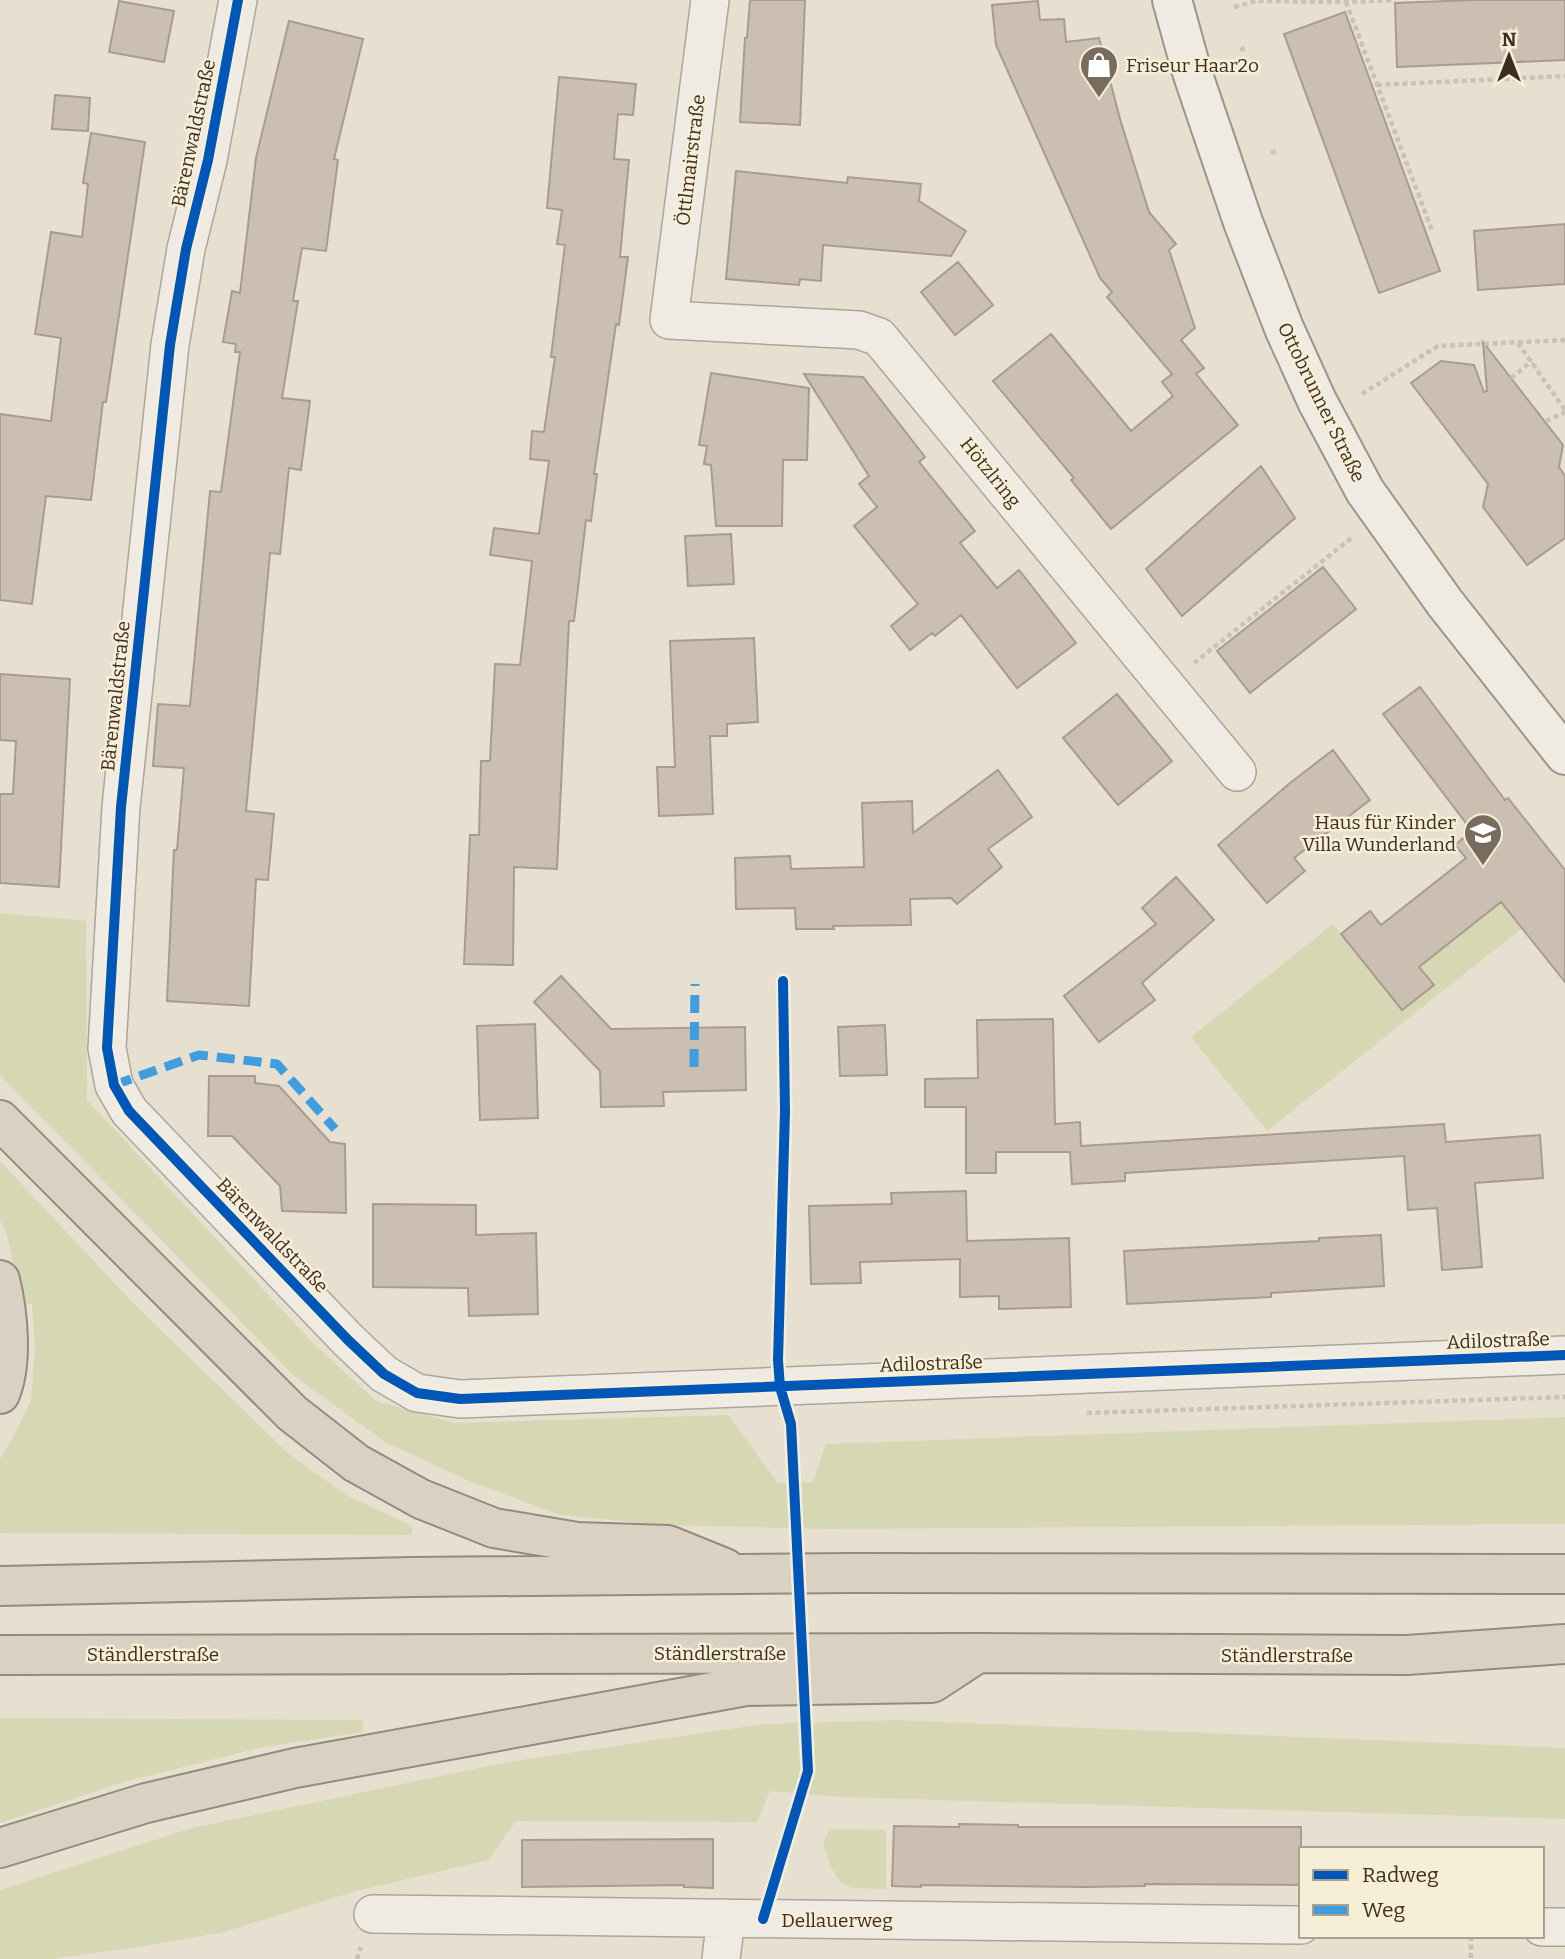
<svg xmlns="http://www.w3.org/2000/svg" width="1565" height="1959" viewBox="0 0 1565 1959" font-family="Bitter,serif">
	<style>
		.green { fill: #d6d7b3 }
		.building { fill: #cbbfb2; stroke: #a89c90; stroke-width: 2 }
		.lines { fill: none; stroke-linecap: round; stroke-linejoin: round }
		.street-casing { stroke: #ada599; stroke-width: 40 }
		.secondary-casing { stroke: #9c958a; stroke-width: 42 }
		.highway-casing { stroke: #928b80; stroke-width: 42 }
		.path { stroke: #c8c2b9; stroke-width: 4.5; stroke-dasharray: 5 3.5; stroke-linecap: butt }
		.street { stroke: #efebe3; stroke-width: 37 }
		.secondary { stroke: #efebe3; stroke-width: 38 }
		.highway { stroke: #dad1c2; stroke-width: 38 }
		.quiet { stroke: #3f9de0; stroke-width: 9; stroke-dasharray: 18 9; stroke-linecap: butt }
		.cycleway-casing { stroke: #f7eed8; stroke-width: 15 }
		.cycleway { stroke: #0057b8; stroke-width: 10 }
		.labels { text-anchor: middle; stroke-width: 5; stroke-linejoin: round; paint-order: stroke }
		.poi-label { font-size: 19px; fill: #3d2e20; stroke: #f7eed8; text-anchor: start }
		.street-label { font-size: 19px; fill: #3d2e20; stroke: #f7eed8 }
	</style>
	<rect width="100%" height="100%" fill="#e7e0d1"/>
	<path class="green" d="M1501,902L1522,928L1267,1131L1191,1037L1333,924L1402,1010L1434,985L1419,967Z
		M0,913L86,921L87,1100L314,1344L376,1401L454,1423L728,1415L778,1483L813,1482L826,1444L1565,1417V1524L827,1529L662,1525L560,1515L467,1480L385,1442L293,1375L0,1075Z
		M0,1161L134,1304L291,1456L348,1496L412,1526V1535L0,1533V1459L11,1441L31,1400L35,1346L32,1304L22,1303L7,1235L0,1220Z
		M0,1718L363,1720V1732L263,1747L120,1783L0,1823Z
		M896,1720L1565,1748V1819L841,1797L770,1791L757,1822L516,1821L488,1860L356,1891L224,1932L138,1947L50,1959H0V1890L192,1828L508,1762L763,1724Z
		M829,1829L886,1830V1889L851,1888L840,1881L832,1869L823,1844Z"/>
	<path class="building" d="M750,0H805L800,125L740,122L745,38H747Z
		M1473,0H1565V60L1397,67L1395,3Z
		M119,1L174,11L164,62L109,52Z
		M1038,1L1040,20L1064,19L1066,42L1099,38L1120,119L1149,212L1176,244L1169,250L1195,328L1181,340L1204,368L1196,374L1238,425L1111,529L1071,480L1074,478L993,381L1051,334L1131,431L1173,396L1162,382L1172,374L1107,297L1112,292L1100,278L996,45L992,5Z
		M1345,12L1440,271L1379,293L1284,34Z
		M289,21L363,39L334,159L338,160L326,251L302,248L293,301H298L282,398L310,401L301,470L289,468L280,554L270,553L246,811L274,814L268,880L256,879L249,1006L167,1001L174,850H177L184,768L153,766L158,704L190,706L210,491L221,492L240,352H235L236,344L223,342L232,291L240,293L256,158Z
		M559,77L636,84L633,115L618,114L614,159L629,160L620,257H628L619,325L616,324L594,474H597L591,521L586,520L574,621H569L557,869L514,867L513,965L464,964L470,835H479L481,761H490L495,664L520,665L532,561L490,555L494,528L539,534L549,461L530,459L532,431L544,432L555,357H551L565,245L557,244L562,210L547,208Z
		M55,95L90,98L88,131L52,129Z
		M91,133L145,142L106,402H103L91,500L46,496L32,604L0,600V414L51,421L61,338L35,334L51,232L82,237L88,184L83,183Z
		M736,171L847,183L848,177L921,184L919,201L966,231L951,256L823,245L821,281L800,279L799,285L726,279Z
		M1565,224V284L1478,290L1474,231Z
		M958,262L993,305L955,335L921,292Z
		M1483,342L1563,445L1559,467L1565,476V538L1527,565L1483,507L1488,484L1411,383L1441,361L1474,365L1484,392L1487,391Z
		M711,373L809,388L807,460H783L782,526H716L711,465L704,464L707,446L699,445Z
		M804,374L863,377L925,457L919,462L975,531L960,543L997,588L1019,570L1076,643L1017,688L961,615L935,636L932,633L910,650L891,626L918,604L854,526L877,507L859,484L869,476Z
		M1261,466L1295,518L1182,616L1146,569Z
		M731,534L734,584L688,586L685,536Z
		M1323,567L1356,609L1250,693L1217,651Z
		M754,638L758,722L727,724V736H710L713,814L659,816L657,767H675L670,641Z
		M0,674L70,679L59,887L0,883V794H13L16,741L0,740Z
		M1420,687L1505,800L1508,798L1565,870V982L1501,902L1419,967L1434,985L1402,1010L1341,934L1370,911L1381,925L1466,858L1455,845L1472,831L1383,714Z
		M1117,694L1172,761L1118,805L1063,738Z
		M1333,750L1370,800L1294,858L1305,871L1267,903L1218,845L1290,783Z
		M998,770L1032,817L988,849L1002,867L957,904L951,898L910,899L911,925L833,926L834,929H796L795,908L736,909L735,858L790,856L791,869L864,867L862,803L912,801L913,833Z
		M1176,877L1214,920L1142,983L1155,1000L1099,1042L1064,996L1156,924L1142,908Z
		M561,976L611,1029L745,1027L746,1090L663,1092L664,1106L601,1107L600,1071L534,1002Z
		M1053,1019L1055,1124L1080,1122L1081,1146L1444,1124L1446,1142L1540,1135L1543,1178L1475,1183L1482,1267L1442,1270L1437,1208L1408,1210L1404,1156L1125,1173V1181L1072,1184L1070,1152H996V1173H966V1107H925V1079L978,1078L977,1020Z
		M535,1024L538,1118L480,1120L477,1026Z
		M885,1025L887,1075L840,1076L838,1027Z
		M209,1076H255V1083L279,1086L330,1142L345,1144L346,1213L282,1211L280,1186L232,1136H208Z
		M966,1191L967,1241L1069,1238L1071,1307L999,1309V1296L960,1297V1259L860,1262L861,1283L811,1284L809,1206L892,1204L891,1193Z
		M373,1204L476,1205V1235L536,1233L538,1314L469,1316L468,1288L373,1287Z
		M1381,1235L1384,1286L1271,1293V1297L1127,1304L1124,1251L1319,1241V1238Z
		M959,1824L1018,1825V1827H1301V1885L1145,1884V1886L1086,1887L921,1885V1887L892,1886L894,1826L959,1827Z
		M713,1839V1888L684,1887V1885L522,1887V1840Z"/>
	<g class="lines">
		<defs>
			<path id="street" d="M238,0L208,160L186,249L170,345L121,807L107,1048L114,1085L129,1111L348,1340L384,1374L417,1393L460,1399L1565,1355
				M710,0L669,320L859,330L879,337L1237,772
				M373,1914L1301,1925
				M1542,1927H1565
				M721,1959L726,1918"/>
			<path id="secondary" d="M1172,0L1192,72L1243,222L1284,328L1317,401L1365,491L1445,603L1565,755"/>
			<path id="highway" d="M0,1120L292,1413L356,1463L421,1499L494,1528L577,1542L668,1545L725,1568
				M0,1280C8,1312 13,1363 0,1394
				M0,1586L412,1577L853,1573L1565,1574
				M0,1655L978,1653L1407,1655L1565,1644
				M0,1848L146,1803L295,1768L746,1686L932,1683L978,1653"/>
		</defs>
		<use href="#street" class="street-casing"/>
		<use href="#secondary" class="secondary-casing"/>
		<use href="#highway" class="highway-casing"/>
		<path class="path" d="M1346,2L1433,233
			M1234,7L1257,1L1346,2L1395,0
			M1240,50L1245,48
			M1377,85L1565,76
			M1271,153L1279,150
			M1518,343L1565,410
			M1511,378L1532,361
			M1362,394L1438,346L1565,340
			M1546,421L1565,412
			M1194,663L1354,536
			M1087,1413L1565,1397
			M1471,1936V1959
			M357,1959L361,1947"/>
		<use href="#street" class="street"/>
		<use href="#secondary" class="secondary"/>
		<use href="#highway" class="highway"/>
		<path class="quiet" d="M694,1067L695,984
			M114,1085L199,1055L277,1064L335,1129"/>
		<defs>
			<path id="cycleway" d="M238,0L208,160L186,249L170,345L121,807L107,1048L114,1085L129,1111L348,1340L384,1374L417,1393L460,1399L1565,1355
				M763,1919L808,1771L791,1424L780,1387L778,1360L785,1111L783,981"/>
		</defs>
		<use href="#cycleway" class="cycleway-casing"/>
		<use href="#cycleway" class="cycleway"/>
	</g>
	<defs>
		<symbol id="shop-pin" viewBox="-11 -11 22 30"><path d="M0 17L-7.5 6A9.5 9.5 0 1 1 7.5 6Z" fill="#786c5e" stroke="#f7eed8"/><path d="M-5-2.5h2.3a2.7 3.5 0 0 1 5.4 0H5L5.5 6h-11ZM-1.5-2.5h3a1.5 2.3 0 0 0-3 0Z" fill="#fff"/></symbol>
		<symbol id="school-pin" viewBox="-11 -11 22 30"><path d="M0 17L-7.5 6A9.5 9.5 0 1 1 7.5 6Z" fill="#786c5e" stroke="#f7eed8"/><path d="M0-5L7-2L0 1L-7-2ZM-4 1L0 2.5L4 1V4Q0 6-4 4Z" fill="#fff"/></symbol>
	</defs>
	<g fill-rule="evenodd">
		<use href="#shop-pin" x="1077" y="43" width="44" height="60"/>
		<use href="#school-pin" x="1461" y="811" width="44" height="60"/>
	</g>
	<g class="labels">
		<g class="poi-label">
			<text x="1126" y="72">Friseur Haar2o</text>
			<text x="1456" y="829" text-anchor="end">Haus für Kinder<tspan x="1456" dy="22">Villa Wunderland</tspan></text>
		</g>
		<g class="street-label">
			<text transform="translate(193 133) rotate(-78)" y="7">Bärenwaldstraße</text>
			<text transform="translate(690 160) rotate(-83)" y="7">Öttlmairstraße</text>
			<text transform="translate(1322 402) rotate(64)" y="7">Ottobrunner Straße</text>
			<text transform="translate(991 472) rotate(51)" y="7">Hötzlring</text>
			<text transform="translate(115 696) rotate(-84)" y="7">Bärenwaldstraße</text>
			<text transform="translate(273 1235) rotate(46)" y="7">Bärenwaldstraße</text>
			<text transform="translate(1498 1340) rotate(-2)" y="7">Adilostraße</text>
			<text transform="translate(931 1363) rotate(-2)" y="7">Adilostraße</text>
			<text x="720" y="1660">Ständlerstraße</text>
			<text x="153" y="1661">Ständlerstraße</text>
			<text x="1287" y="1662">Ständlerstraße</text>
			<text x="837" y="1927">Dellauerweg</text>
		</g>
	</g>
	<rect x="1299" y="1847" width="245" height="91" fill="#f7eed8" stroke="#ada18e" stroke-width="2"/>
	<rect x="1313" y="1870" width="35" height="10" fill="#0057b8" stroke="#ada18e" stroke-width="2"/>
	<text x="1362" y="1882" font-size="21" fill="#3d2e20">Radweg</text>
	<rect x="1313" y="1905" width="35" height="10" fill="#3f9de0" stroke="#ada18e" stroke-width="2"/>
	<text x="1362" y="1917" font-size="21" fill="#3d2e20">Weg</text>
	<g transform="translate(1509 56)" stroke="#f7eed8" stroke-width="5" paint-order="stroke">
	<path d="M0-5L12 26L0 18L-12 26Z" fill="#3d2e20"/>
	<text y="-10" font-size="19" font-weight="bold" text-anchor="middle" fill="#3d2e20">N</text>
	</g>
</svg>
